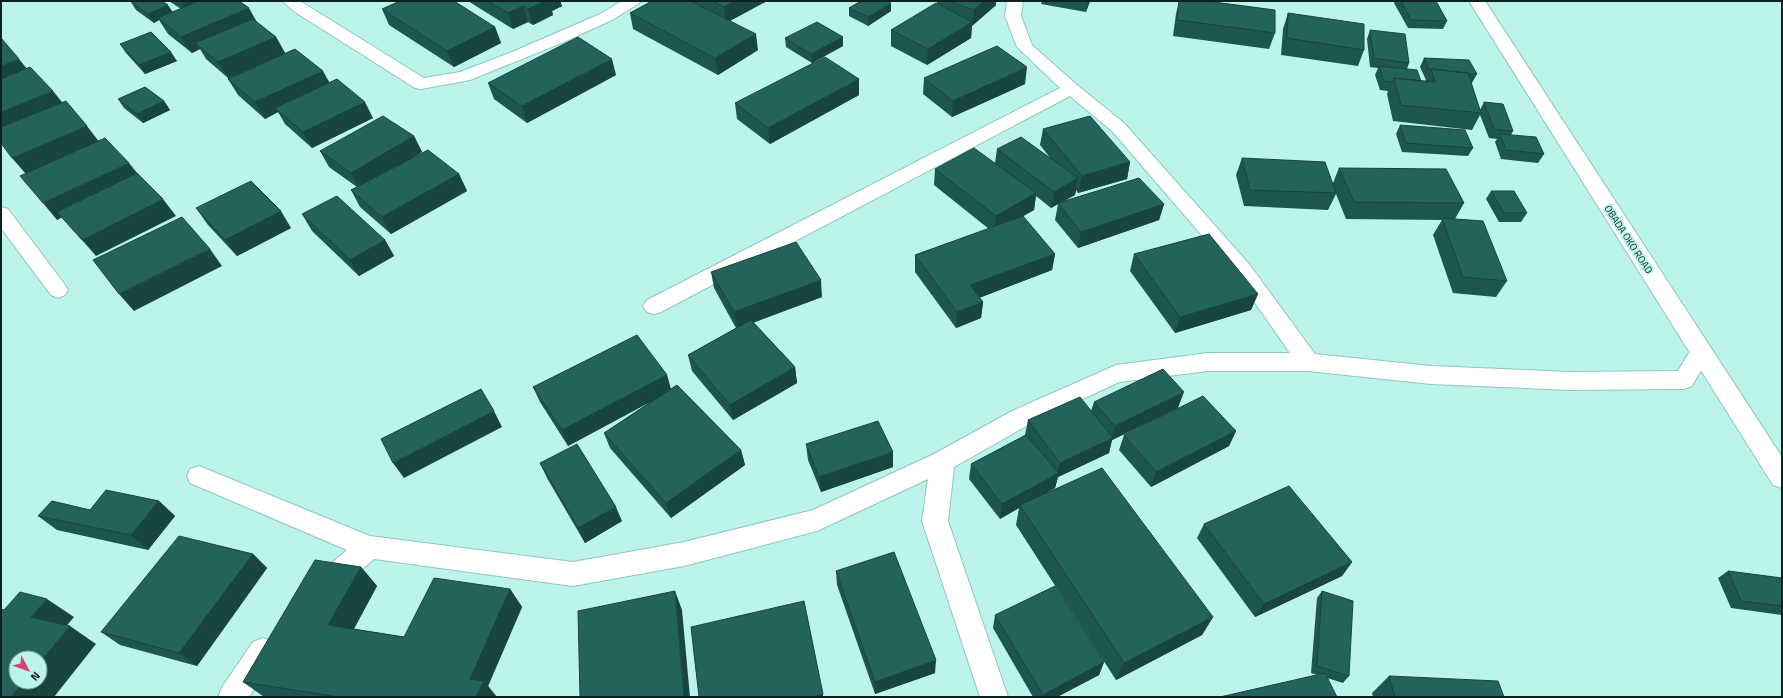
<svg xmlns="http://www.w3.org/2000/svg" width="1783" height="698" viewBox="0 0 1783 698" font-family="'Titillium Web',sans-serif">
	<style>
		.lines { fill: none; stroke-linecap: round; stroke-linejoin: round }
		.minor-casing { stroke: #90c6be; stroke-width: 2 }
		.secondary-casing { stroke: #90c6be; stroke-width: 2 }
		.minor { fill: #fff; fill-rule: evenodd }
		.secondary { fill: #fff; fill-rule: evenodd }
		.wall { fill: #1e554e }
		.shaded-wall { fill: #184540 }
		.building { fill: #23635b; stroke: #184540 }
		.labels { text-anchor: middle; stroke-width: 4; stroke-linejoin: round; paint-order: stroke }
		.street-label { font-size: 10px; fill: #0c2220; stroke: #bcf3ea }
	</style>
	<rect width="100%" height="100%" fill="#bcf3ea"/>
	<g class="lines">
		<defs>
			<path id="minor" d="M282,1H300L424,78L460,72L512,52L600,14L622,1H641L638,4L612,20L564,42L470,80L421,89L415,88L295,12Z
				M1007,1H1023L1021,16L1032,45L1077,85L1124,123L1249,264L1315,354L1431,366L1570,372L1678,371L1693,346L1701,344L1709,346L1712,352L1692,386L1684,389L1570,390L1431,384L1308,371H1208L1119,382L1028,425L954,467L948,521L1008,697H980L922,521L928,479L817,531L684,566L573,586L374,559L335,593L326,596L317,593L313,584L317,575L347,550L190,483L187,476L190,469L199,466L370,536L573,562L684,542L813,510L934,454L1012,411L1116,365L1208,353H1290L1235,274L1112,131L1070,96L661,312L654,314L647,312L643,306L647,300L1060,88L1017,47L1005,16Z
				M1,207L8,209L65,285L68,290L65,295L58,298L51,295L1,228Z
				M263,638L273,642L277,651L273,660L249,697H218L222,687L253,642Z"/>
			<path id="secondary" d="M1469,1H1485L1782,457V488L1773,485Z"/>
		</defs>
		<use href="#minor" class="minor-casing"/>
		<use href="#secondary" class="secondary-casing"/>
		<use href="#minor" class="minor"/>
		<use href="#secondary" class="secondary"/>
	</g>
	<path class="wall" d="M169,1H239L255,21L276,37L285,53L329,82L373,118L312,148L285,124L278,112L265,119L238,95L228,79V78L206,59L200,49L192,53L168,34L159,20L154,23L136,10L131,2L172,12L181,9Z
		M468,1H560L562,6L552,11L553,15L533,25L528,22L513,29Z
		M652,1H767L730,21L758,50L718,75L633,29L630,13Z
		M937,1H996V5L972,26L971,38L927,65L891,46V30L937,4Z
		M1042,1H1090L1086,12L1041,4Z
		M1179,1H1206L1275,33L1269,49L1173,36L1176,14Z
		M1395,1H1436L1447,21L1443,29L1408,28L1394,3Z
		M849,8L891,11L868,26L849,16Z
		M382,9L495,27L501,43L454,67L389,25Z
		M1288,13L1364,50L1358,66L1281,55L1283,29Z
		M1370,30L1409,63L1407,69L1421,81H1425L1426,80L1420,67L1424,58L1477,74L1472,83H1471L1480,110L1484,102L1513,131L1511,135L1544,154L1538,163L1501,159L1495,142L1497,139L1489,138L1480,115L1472,130L1393,121L1387,94L1388,91L1380,90L1375,75L1378,68L1370,67L1367,39Z
		M843,37V46L812,63L786,47L785,38Z
		M120,44L177,61L145,74L126,53Z
		M616,75L527,123L494,99L488,83Z
		M924,78L1025,84L952,117L923,94Z
		M859,95L770,144L737,119L735,103Z
		M118,99L164,101L170,110L143,123L124,108Z
		M1400,125L1473,148L1468,156L1402,152L1396,134Z
		M1043,129L1130,162L1127,179L1078,193L1076,190L1075,195L1062,202L1164,204L1159,220L1078,248L1055,220L1058,204L1051,208L1036,196L1034,210L1020,217L1055,254L1052,270L979,298L983,302L981,318L956,328L915,272V255L989,229L934,185L935,169L995,163L997,149L1051,159L1040,145Z
		M414,136L422,152L412,158L459,174L467,191L391,234L360,207L351,190L357,187L329,167L320,151Z
		M1242,158L1333,183L1339,168L1464,203L1455,219L1507,281L1496,297L1453,293L1433,235L1442,220L1346,219L1336,194L1328,210L1244,206L1236,175Z
		M1491,191L1527,213L1521,222H1499L1486,199Z
		M196,208L291,228L237,256L208,225Z
		M302,214L385,240L394,256L359,276L312,231Z
		M1134,254L1258,294L1251,310L1175,333L1130,271Z
		M711,272L822,297L753,322L795,367L797,383L733,420L692,371L688,355L736,328L714,288Z
		M667,375L671,389L741,450L745,465L671,518L610,448L604,433L653,400L568,446L540,402L533,387Z
		M1094,402L1178,408L1112,440L1109,453L1058,477L1055,488L1040,496L1213,617L1202,635L1116,680L1016,525L1019,508L1000,519L969,479L971,464L1025,435L1028,420L1091,411Z
		M1236,431L1229,446L1151,487L1119,450L1124,435Z
		M806,444L893,467L821,492L808,460Z
		M540,463L622,521L585,543L547,478Z
		M159,501L175,516L148,550L57,530L38,516Z
		M1204,524L1352,562L1342,576L1255,617L1197,538Z
		M253,554L267,568L197,666L120,645L101,632Z
		M361,567L377,586L354,629L404,637L510,589L522,607L488,686L497,697H264L243,682Z
		M836,571L935,673L875,694L837,585Z
		M1728,571L1782,578V615L1731,608L1718,578Z
		M1322,591L1349,676L1343,683L1311,673L1317,598Z
		M995,615L1104,662L1099,675L1057,697H1033L993,628Z
		M1389,676L1504,697H1373L1372,693Z"/>
	<path class="shaded-wall" d="M180,1H214L187,13Z
		M545,1H560L562,6L552,11L553,15L533,25L528,9Z
		M735,1H767L726,23L724,7Z
		M984,1H996V5L972,26L974,10Z
		M1088,1H1090L1086,12Z
		M891,3V11L868,26V17Z
		M168,5L174,14L158,18L159,20L154,23L148,14Z
		M523,6L528,22L513,29L508,13Z
		M249,8L258,24L195,43L200,49L192,53L181,37Z
		M972,22L971,38L927,65L928,49Z
		M495,27L501,43L454,67L447,51Z
		M756,34L758,50L718,75L715,58Z
		M276,37L285,53L228,78L218,62Z
		M843,37V46L812,63L811,54Z
		M171,52L177,61L145,74L139,65Z
		M19,59L32,75L1,87V66Z
		M612,59L616,75L527,123L522,106Z
		M1027,67L1025,84L952,117L953,101Z
		M323,71L332,87L275,108L278,112L265,119L255,102Z
		M859,79V95L770,144L768,128Z
		M53,91L66,107L1,135V112Z
		M164,101L170,110L143,123L137,114Z
		M365,102L373,118L312,148L303,132Z
		M87,126L100,143L26,174L12,158Z
		M414,136L422,152L360,189L351,173Z
		M1130,162L1127,179L1078,193L1082,176Z
		M129,163L142,179L57,220L43,203Z
		M459,174L467,191L391,234L382,217Z
		M1078,178L1075,195L1058,204V203V204L1051,208L1054,192Z
		M1036,193L1034,210L995,233L996,216Z
		M163,199L176,216L96,256L82,240Z
		M1164,204L1159,220L1078,248L1081,232Z
		M281,211L291,228L237,256L225,240Z
		M385,240L394,256L359,276L350,260Z
		M210,249L222,266L134,311L119,294Z
		M1055,254L1052,270L968,302L970,285Z
		M821,280L822,297L737,329L734,312Z
		M1258,294L1251,310L1175,333L1180,317Z
		M983,302L981,318L956,328L957,312Z
		M795,367L797,383L733,420L730,405Z
		M667,375L671,391L568,446L562,430Z
		M1184,392L1178,408L1112,440L1109,453L1058,477L1055,488L1021,507L1020,505L1019,508L1000,519L1002,504L1057,474L1060,463L1111,439L1115,426Z
		M494,411L502,427L404,478L393,463Z
		M1236,431L1229,446L1151,487L1156,472Z
		M741,450L745,465L671,518L666,503Z
		M893,452V467L821,492L819,477Z
		M159,501L175,516L148,550L131,535Z
		M616,507L622,521L585,543L578,528Z
		M253,554L267,568L197,666L179,653Z
		M1352,562L1342,576L1255,617L1264,604Z
		M361,567L377,586L346,643L328,625Z
		M510,589L522,607L488,686L497,697H476L470,679Z
		M675,591L682,610L690,697H684Z
		M47,599L74,617L59,635L31,617Z
		M1213,617L1202,635L1116,680L1124,663Z
		M70,626L96,644L54,697H11L23,682H40V662Z
		M936,660L935,673L875,694V682Z
		M1104,662L1099,675L1057,697H1042L1043,695Z
		M823,694V697H812Z"/>
	<path class="building" d="M132,1H162L168,5L148,14L131,2Z
		M199,1H239L249,8L181,37L158,18Z
		M400,1H454L495,27L447,51L382,9Z
		M488,1H545L528,9L523,6L508,13Z
		M652,1H690L756,34L715,58L630,13Z
		M713,1H735L724,7Z
		M861,1H888L891,3L868,17L849,8Z
		M949,1H984L974,10Z
		M1179,1H1206L1275,10V33L1177,20Z
		M1401,1H1436L1447,21L1411,20Z
		M936,3L972,22L928,49L891,30Z
		M1288,13L1364,24V50L1287,38Z
		M253,19L276,37L218,62L195,43Z
		M817,22L843,37L811,54L785,38Z
		M1370,30L1405,34L1409,63L1374,58Z
		M151,32L171,52L139,65L120,44Z
		M578,37L612,59L522,106L488,83Z
		M1,38L19,59L1,66Z
		M997,46L1027,67L953,101L924,78Z
		M295,49L323,71L255,102L228,79Z
		M825,57L859,79L768,128L735,103Z
		M1424,58L1469,60L1477,74H1468V73L1431,69L1430,71Z
		M1379,66L1417,70L1421,81L1394,78L1392,82L1384,81Z
		M30,67L53,91L1,112V79Z
		M1431,69L1468,73L1481,113L1401,105L1394,78L1435,82Z
		M337,79L365,102L303,132L275,108Z
		M145,87L164,101L137,114L118,99Z
		M66,101L87,126L12,158L1,143V127Z
		M1484,102L1503,104L1513,131L1494,129Z
		M383,116L414,136L351,173L320,151Z
		M1090,116L1130,162L1082,176L1043,129Z
		M1400,125L1465,130L1473,148L1406,143Z
		M1500,134L1536,137L1544,154L1506,150Z
		M1021,137L1078,178L1054,192L997,149Z
		M105,138L129,163L43,203L20,176Z
		M974,148L1036,193L996,216L935,169Z
		M428,150L459,174L382,217L351,190Z
		M1242,158L1325,162L1336,193L1250,190Z
		M1339,168L1446,169L1464,203L1354,202Z
		M137,173L163,199L82,240L57,212Z
		M1139,178L1164,204L1081,232L1058,203Z
		M251,181L281,211L225,240L196,208Z
		M1491,191H1514L1527,213H1504Z
		M337,196L385,240L350,260L302,214Z
		M1023,216L1055,254L970,285L983,302L957,312L915,255Z
		M182,217L210,249L119,294L93,260Z
		M1442,218L1483,221L1507,281L1463,277Z
		M1209,234L1258,294L1180,317L1134,254Z
		M796,242L821,280L734,312L711,272Z
		M751,320L795,367L730,405L688,355Z
		M637,335L667,375L562,430L533,387Z
		M1163,369L1184,392L1115,426L1094,402Z
		M677,385L741,450L666,503L604,433Z
		M481,389L494,411L393,463L381,439Z
		M1203,396L1236,431L1156,472L1124,435Z
		M1080,397L1113,438L1060,463L1028,420Z
		M878,421L893,452L819,477L806,444Z
		M1026,435L1059,473L1002,504L971,464Z
		M577,444L616,507L578,528L540,463Z
		M1102,468L1213,617L1124,663L1020,505Z
		M1289,486L1352,562L1264,604L1204,524Z
		M106,490L159,501L131,535L38,516L52,501L90,510Z
		M179,536L253,554L179,653L101,632Z
		M894,552L936,660L875,682L836,571Z
		M315,560L361,567L328,625L404,637L434,578L510,589L470,679L484,681L476,697H339L243,682Z
		M1728,571L1782,578V606L1741,601Z
		M1055,586L1104,662L1043,695L995,615Z
		M675,591L684,697H580L578,611Z
		M1322,591L1353,601L1349,676L1317,666Z
		M20,592L47,599L31,617L70,626L40,662V658H16V682H23L11,697H5L1,696V609L4,610Z
		M804,601L823,694L812,697H699L691,627Z
		M1325,673L1337,697H1220Z
		M1389,676L1498,681L1504,697H1395Z"/>
	<g class="labels">
		<g class="street-label">
			<text transform="translate(1629 239) rotate(57)" y="4">OBADA OKO ROAD</text>
		</g>
	</g>
	<rect width="1783" height="698" fill="none" stroke="#0c2220" stroke-width="4"/>
	<g transform="translate(28 670) rotate(131)"><circle r="19" fill="#bcf3ea" stroke="#769f99"/>
	<path d="M0-3L7 15L0 10L-7 15Z" fill="#d24572"/>
	<text y="-6" font-size="11" font-weight="bold" text-anchor="middle" fill="#0c2220">N</text>
	</g>
</svg>
